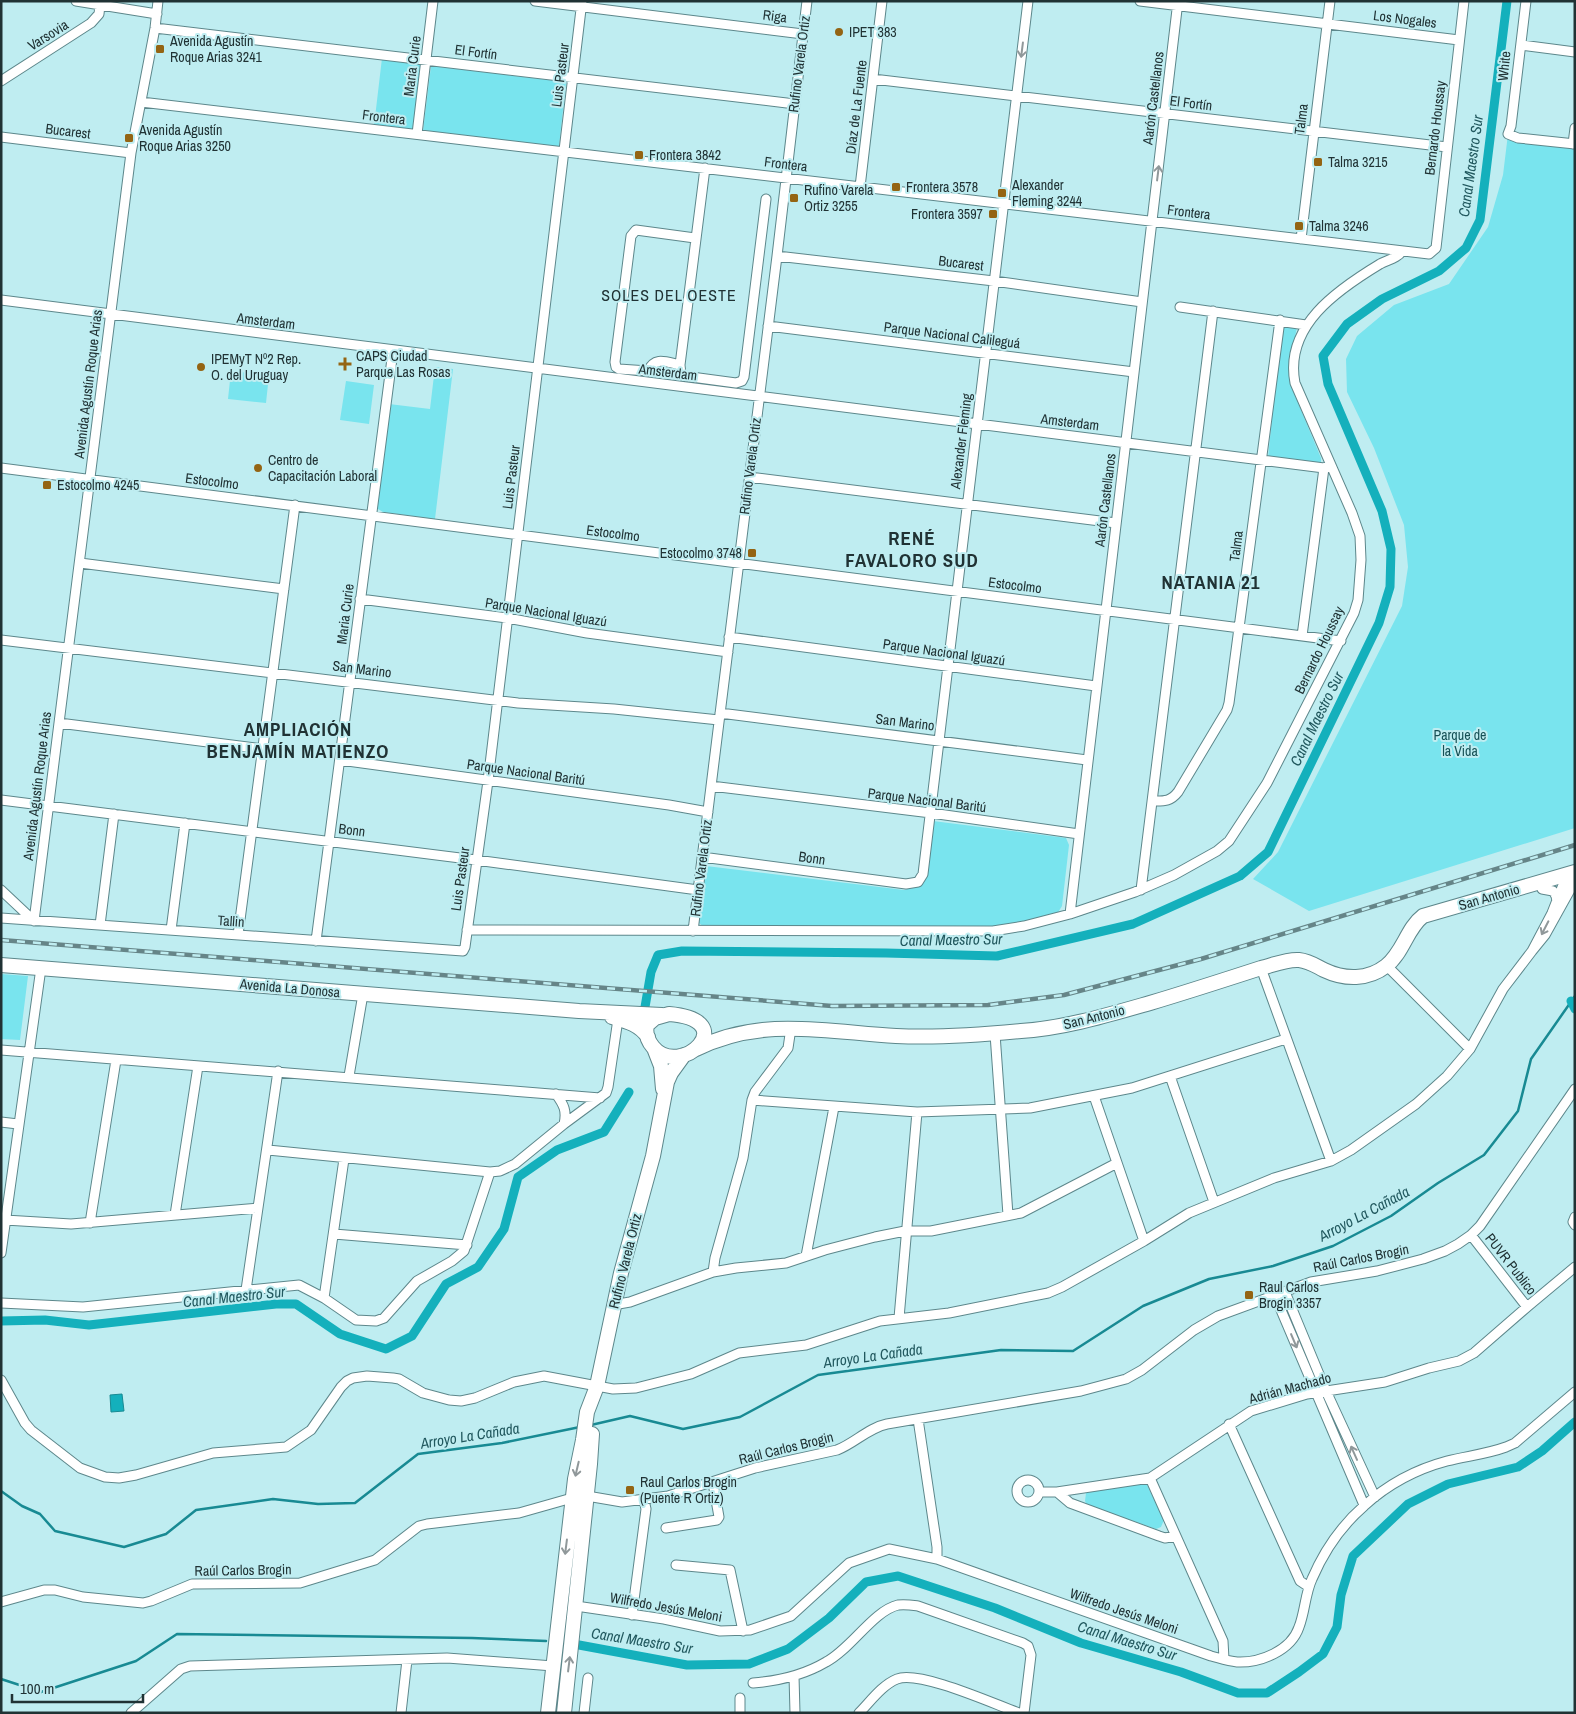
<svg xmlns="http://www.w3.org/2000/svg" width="1576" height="1714" viewBox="0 0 1576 1714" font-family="'Archivo Narrow',sans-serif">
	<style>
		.green { fill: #79e4ee }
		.water { fill: #14b0bc; stroke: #188a93 }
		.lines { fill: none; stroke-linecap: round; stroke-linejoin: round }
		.stream { stroke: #188a93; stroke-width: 2.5 }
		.canal { stroke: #14b0bc; stroke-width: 9 }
		.street-casing { stroke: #5d878b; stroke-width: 11 }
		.secondary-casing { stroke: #5d878b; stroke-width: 16 }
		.street { stroke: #fff; stroke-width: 9 }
		.secondary { stroke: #fff; stroke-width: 14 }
		.rail-casing { stroke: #668588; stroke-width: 4.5 }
		.rail { stroke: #bfedf1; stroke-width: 2.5; stroke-dasharray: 8; stroke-linecap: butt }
		.oneway { stroke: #90989a }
		.poi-dot { fill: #946413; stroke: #bfedf1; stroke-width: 2 }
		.labels { text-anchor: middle; stroke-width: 4; stroke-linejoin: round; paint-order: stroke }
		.street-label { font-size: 14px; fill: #203234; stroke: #bfedf1 }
		.poi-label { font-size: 14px; fill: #203234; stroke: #bfedf1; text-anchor: start }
		.park-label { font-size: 14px; fill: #165055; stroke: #bfedf1 }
		.water-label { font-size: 15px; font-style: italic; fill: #21585e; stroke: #bfedf1 }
		.quarter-label { font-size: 16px; letter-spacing: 1px; fill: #203234; stroke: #bfedf1 }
		.district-label { font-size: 19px; font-weight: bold; letter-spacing: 1px; fill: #203234; stroke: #bfedf1 }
	</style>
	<rect width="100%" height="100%" fill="#bfedf1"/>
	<path class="green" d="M382,58L422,63L413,131L374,126Z
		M431,66L566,82L559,147L423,131Z
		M1508,134L1575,144V828L1309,911L1253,879L1278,852L1402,606L1408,567L1404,525L1374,448L1347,392L1346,359L1357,336L1394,305L1449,284L1488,227L1503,175Z
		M1281,325L1297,327L1289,369L1291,386L1321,458V464L1268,458Z
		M435,367L453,369L435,519L383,512L378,509L376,504L389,404L430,409Z
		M231,371L269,375L266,403L228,399Z
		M346,381L374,385L369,424L340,420Z
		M933,821L1066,838L1069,845L1062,906L1057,914L993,928L704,927L699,923L706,866L904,890L916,886Z
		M1,974L28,976L20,1040L1,1039Z
		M1143,1483L1147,1485L1164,1520L1161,1527L1156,1529L1087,1505L1085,1501L1086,1493L1091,1490Z"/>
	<path class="water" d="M122,1394L124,1411L111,1412L110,1395Z"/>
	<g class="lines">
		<path class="stream" d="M591,1425L630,1416L683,1429L740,1417L818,1375L1001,1350L1073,1351L1143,1306L1209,1279L1273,1266L1333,1246L1391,1216L1438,1183L1484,1155L1518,1111L1531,1059L1575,996
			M1,1491L22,1506L40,1514L55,1531L124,1547L166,1534L196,1510L273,1499L318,1504L355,1503L418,1454L502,1443L580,1427
			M1,1679L41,1692L136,1661L177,1634L472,1638L546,1641"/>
		<path class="canal" d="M1571,1001L1575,1009
			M645,1007L651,972L658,955L682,951L886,953L997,956L1133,924L1240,876L1268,852L1379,623L1390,587L1391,549L1382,511L1328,384L1323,356L1347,324L1382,299L1439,271L1466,248L1480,220L1507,1
			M1,1321L45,1320L89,1325L276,1304H296L340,1334L386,1349L412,1336L446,1284L478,1267L504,1229L518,1177L557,1150L604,1132L629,1092
			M579,1645L687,1665L749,1664L788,1649L829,1618L866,1582L898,1576L995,1608L1081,1643L1181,1672L1238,1693H1267L1299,1672L1323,1654L1337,1627L1341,1595L1353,1556L1408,1504L1448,1484L1518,1467L1542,1451L1575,1422"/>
		<defs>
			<path id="street" d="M76,1L157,14
				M535,1L803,34
				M1140,1L1459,40
				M1526,1L1511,126L1508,134L1518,138L1575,144
				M155,28L795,104
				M1521,45L1575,52
				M873,79L1447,147
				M1,81L91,23L99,14L100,5
				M141,102L1429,254L1436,248L1464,1
				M417,134L433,1
				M1,137L131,153
				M1573,144L1575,128
				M860,187L882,1
				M695,238L636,230L631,236L615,362L616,367L619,369L648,371C655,356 666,362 680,365L681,374L684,376L736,383L742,381L744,377L766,199
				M1301,239L1330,1
				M777,256L994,281L1142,302
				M1,300L1324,468L1331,465
				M1180,307L1306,325
				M768,326L1134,372
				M680,365L705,168
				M1,468L1341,641
				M749,477L1116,523
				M80,563L284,589
				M360,599L507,618L587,633L728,652
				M1302,636L1324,468
				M729,637L1096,686
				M1,640L518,703L614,709L719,720
				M720,713L1087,760
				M59,723L263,749
				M340,760L669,805L708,812
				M711,786L931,813L1079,834
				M1,800L476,860L698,890
				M1152,801C1164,801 1170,802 1178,792L1227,710L1229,703L1280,320
				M702,857L906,884L918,882L923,874L1028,1
				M1572,873L1563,885L1552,913L1532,951L1545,935L1575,881
				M1542,889L1553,891L1556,896L1557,901
				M1,890L34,921
				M1141,890L1213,311
				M1070,914L1178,1
				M1,918L463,951L465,947L488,781L582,1
				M34,921L131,153L155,28L158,1
				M100,925L114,814
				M171,930L185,823
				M467,930L993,931L1024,926L1070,914L1135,892L1174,875L1217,851L1229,841L1267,783L1354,613L1358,600L1361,560L1360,536L1352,513L1295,383C1284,326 1337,290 1380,264C1387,260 1398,258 1402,251
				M693,931L777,256L807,1
				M238,935L295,505
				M316,941L393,351
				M1387,966L1470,1049
				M1261,968L1331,1161
				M995,1034L1008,1215
				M1,1050L600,1098
				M349,1076L363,994
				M1170,1076L1214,1202
				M556,1094C564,1105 567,1111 564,1124
				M1094,1096L1144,1241
				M752,1100L917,1112L1030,1108L1132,1088L1286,1039
				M1,1122L18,1124
				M268,1150L490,1172
				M175,1215L198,1066
				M1575,1217L1573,1222L1575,1225
				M5,1220L71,1224L258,1208
				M90,1223L116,1060
				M334,1234L467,1245
				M1471,1235L1527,1307L1575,1267
				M1,1253L41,968
				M806,1256L834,1107
				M713,1272L715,1258L743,1158L752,1100L755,1092L788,1048L791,1028
				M246,1290L278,1071
				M1285,1292L1326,1391L1375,1497
				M1275,1296L1364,1505
				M324,1298L344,1159
				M1,1303L83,1307L299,1285L324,1298L356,1320L376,1321L384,1318L417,1281L452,1261L464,1251L490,1172L500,1171L515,1164L564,1124L606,1093L608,1087L618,1019
				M613,1305L630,1302L713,1272L736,1268L786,1263L825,1250L875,1237L905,1231H931L1021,1213L1117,1163
				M899,1318L917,1112
				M1,1380L25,1423L31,1430L80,1468L105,1477L119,1478L136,1475L213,1453L286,1447L311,1430L341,1387L347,1381L353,1378L367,1376L393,1378L399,1379L423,1393L449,1400L461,1401L475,1398L514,1382L544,1376L613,1389L636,1388L691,1374L739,1353L806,1345L880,1321L949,1313L1048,1293L1062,1287L1144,1241L1189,1213L1274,1178L1331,1161L1351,1150L1416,1104L1447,1076L1470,1049L1503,989L1532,951
				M918,1419L937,1547V1559
				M1229,1424L1300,1581L1309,1587
				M1150,1478L1223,1641L1224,1659
				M1017 1491a11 11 0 1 1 22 0a11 11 0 1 1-22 0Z
				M1040,1492H1057L1150,1478L1251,1411L1307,1394L1385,1382L1429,1368L1459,1361L1474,1353L1527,1307
				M1057,1492L1070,1503L1159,1536L1165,1538L1176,1536
				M666,1528L717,1520L719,1517L713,1483
				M676,1565L730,1570L743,1631
				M1,1602L44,1590H55L83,1597L143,1603L151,1601L192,1584L300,1583L375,1560L419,1526L427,1524L519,1513L572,1498L587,1496L622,1502L668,1496L755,1468L837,1450C855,1443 868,1428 887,1424L1081,1391L1126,1379L1142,1370L1194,1330L1218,1316L1311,1282L1377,1271L1423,1259L1445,1251L1458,1244L1471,1235L1480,1226L1575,1089
				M576,1606L664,1619L720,1631L750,1630L791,1616L849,1563L889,1549L937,1559L1211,1656C1219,1658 1228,1661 1237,1662C1260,1663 1291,1651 1299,1627C1305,1612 1305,1594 1312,1579C1324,1551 1341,1526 1364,1506C1387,1485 1417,1469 1447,1461C1467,1456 1487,1454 1506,1447L1515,1443L1575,1392
				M632,1615L646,1509L644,1500
				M794,1676L795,1713
				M753,1683C778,1681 804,1675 826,1662C851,1649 873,1611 898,1605C905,1604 911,1605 918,1606L1023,1643L1028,1646L1031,1655L1024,1713
				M740,1698V1713
				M131,1713L181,1669L190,1666L447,1658L553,1666
				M401,1713L407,1660
				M584,1713L588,1678
				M859,1713C870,1702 882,1685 897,1679C919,1670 994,1704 1019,1713"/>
			<path id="secondary" d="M1,965L579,1011L662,1015
				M669,1014C744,1020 680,1080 653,1047C648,1041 645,1033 647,1025L655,1018Z
				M612,1017C626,1021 639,1024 648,1037
				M654,1048L661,1066L663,1089
				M696,1049C762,1016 827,1032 896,1036C937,1038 980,1035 1021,1031C1065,1028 1108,1015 1150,1003C1187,992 1224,980 1261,968C1273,965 1287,959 1299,960C1309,961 1316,966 1324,970C1345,980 1368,980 1386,966C1403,953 1407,928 1423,916L1575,872
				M548,1713L575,1479L583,1440L587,1412L597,1386L621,1273L653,1156L667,1082L671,1073L684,1055
				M564,1713L590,1464L592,1434"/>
		</defs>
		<use href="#street" class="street-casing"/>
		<use href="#secondary" class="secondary-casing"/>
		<use href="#street" class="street"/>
		<use href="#secondary" class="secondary"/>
		<defs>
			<path id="rail" d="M1,940L832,1006L988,1005L1064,995L1201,959L1575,845"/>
		</defs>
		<use href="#rail" class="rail-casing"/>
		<use href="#rail" class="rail"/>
	</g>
	<defs><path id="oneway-shaft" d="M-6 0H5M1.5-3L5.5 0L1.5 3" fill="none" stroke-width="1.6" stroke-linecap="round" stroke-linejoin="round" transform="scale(1.25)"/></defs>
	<g class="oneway">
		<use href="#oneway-shaft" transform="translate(1022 50) rotate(97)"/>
		<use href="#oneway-shaft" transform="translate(1158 173) rotate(-83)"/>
		<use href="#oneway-shaft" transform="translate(1545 928) rotate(117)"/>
		<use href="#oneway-shaft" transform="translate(1294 1341) rotate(67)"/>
		<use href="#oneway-shaft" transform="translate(1354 1453) rotate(-114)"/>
		<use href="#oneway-shaft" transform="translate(577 1469) rotate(103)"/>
		<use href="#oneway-shaft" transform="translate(566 1547) rotate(97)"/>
		<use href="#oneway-shaft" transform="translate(569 1664) rotate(-83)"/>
	</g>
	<g class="poi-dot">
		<circle cx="839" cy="32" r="5"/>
		<rect x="155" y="44" width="10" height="10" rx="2.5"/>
		<rect x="124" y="133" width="10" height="10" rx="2.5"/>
		<rect x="634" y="150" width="10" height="10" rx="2.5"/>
		<rect x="1313" y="157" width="10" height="10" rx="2.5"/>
		<rect x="891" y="182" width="10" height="10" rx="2.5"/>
		<rect x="997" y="188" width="10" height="10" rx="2.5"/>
		<rect x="789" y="193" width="10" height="10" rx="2.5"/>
		<rect x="988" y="209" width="10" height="10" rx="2.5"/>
		<rect x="1294" y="221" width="10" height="10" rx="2.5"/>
		<path d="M342.5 356.5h5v5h5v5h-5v5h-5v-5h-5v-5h5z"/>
		<circle cx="201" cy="367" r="5"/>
		<circle cx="258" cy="468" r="5"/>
		<rect x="42" y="480" width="10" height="10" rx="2.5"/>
		<rect x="747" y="548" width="10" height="10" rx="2.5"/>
		<rect x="1244" y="1290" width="10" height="10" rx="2.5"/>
		<rect x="625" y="1485" width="10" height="10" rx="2.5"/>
	</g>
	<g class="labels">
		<g class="street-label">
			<text transform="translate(775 16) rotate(7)" y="5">Riga</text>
			<text transform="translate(1405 19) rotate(7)" y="5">Los Nogales</text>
			<text transform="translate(48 35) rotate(-32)" y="5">Varsovia</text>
			<text transform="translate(476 52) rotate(7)" y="5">El Fortín</text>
			<text transform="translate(799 64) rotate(-83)" y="5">Rufino Varela Ortiz</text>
			<text transform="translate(412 66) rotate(-83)" y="5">Maria Curie</text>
			<text transform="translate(1504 66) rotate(-84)" y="5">White</text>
			<text transform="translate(560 75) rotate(-83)" y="5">Luis Pasteur</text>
			<text transform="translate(1153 98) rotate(-83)" y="5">Aarón Castellanos</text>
			<text transform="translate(1191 103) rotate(7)" y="5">El Fortín</text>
			<text transform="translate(856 107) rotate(-83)" y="5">Díaz de La Fuente</text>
			<text transform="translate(384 117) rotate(7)" y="5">Frontera</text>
			<text transform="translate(1301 119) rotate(-83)" y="5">Talma</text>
			<text transform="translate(1435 128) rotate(-83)" y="5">Bernardo Houssay</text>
			<text transform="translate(68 131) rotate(7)" y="5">Bucarest</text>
			<text transform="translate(786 164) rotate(7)" y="5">Frontera</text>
			<text transform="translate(1189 212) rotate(7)" y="5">Frontera</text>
			<text transform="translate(961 263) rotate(7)" y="5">Bucarest</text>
			<text transform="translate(266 321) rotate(7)" y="5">Amsterdam</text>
			<text transform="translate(952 335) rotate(7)" y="5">Parque Nacional Calileguá</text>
			<text transform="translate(668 372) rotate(7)" y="5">Amsterdam</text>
			<text transform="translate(88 384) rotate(-83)" y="5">Avenida Agustín Roque Arias</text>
			<text transform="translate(1070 422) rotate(7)" y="5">Amsterdam</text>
			<text transform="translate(961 441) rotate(-83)" y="5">Alexander Fleming</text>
			<text transform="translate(750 466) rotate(-83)" y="5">Rufino Varela Ortiz</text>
			<text transform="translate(511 477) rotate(-83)" y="5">Luis Pasteur</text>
			<text transform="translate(212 481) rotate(7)" y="5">Estocolmo</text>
			<text transform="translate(1105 500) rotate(-83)" y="5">Aarón Castellanos</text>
			<text transform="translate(613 533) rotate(7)" y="5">Estocolmo</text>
			<text transform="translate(1236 546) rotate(-83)" y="5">Talma</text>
			<text transform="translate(1015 585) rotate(7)" y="5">Estocolmo</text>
			<text transform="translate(546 612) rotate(9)" y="5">Parque Nacional Iguazú</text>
			<text transform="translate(345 614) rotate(-83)" y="5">Maria Curie</text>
			<text transform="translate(1319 650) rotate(-64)" y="5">Bernardo Houssay</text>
			<text transform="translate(944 652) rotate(8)" y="5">Parque Nacional Iguazú</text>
			<text transform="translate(362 669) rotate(7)" y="5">San Marino</text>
			<text transform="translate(905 722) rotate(7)" y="5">San Marino</text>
			<text transform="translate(526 772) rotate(8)" y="5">Parque Nacional Baritú</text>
			<text transform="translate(37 786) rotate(-83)" y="5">Avenida Agustín Roque Arias</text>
			<text transform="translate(927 800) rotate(7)" y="5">Parque Nacional Baritú</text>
			<text transform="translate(352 830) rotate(7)" y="5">Bonn</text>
			<text transform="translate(812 858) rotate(8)" y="5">Bonn</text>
			<text transform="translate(701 868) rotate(-83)" y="5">Rufino Varela Ortiz</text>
			<text transform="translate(460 879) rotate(-82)" y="5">Luis Pasteur</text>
			<text transform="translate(1489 897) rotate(-16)" y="5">San Antonio</text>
			<text transform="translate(231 921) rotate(4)" y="5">Tallin</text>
			<text transform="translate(290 988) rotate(5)" y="5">Avenida La Donosa</text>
			<text transform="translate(1094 1017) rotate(-14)" y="5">San Antonio</text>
			<text transform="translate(1361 1258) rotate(-11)" y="5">Raúl Carlos Brogin</text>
			<text transform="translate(625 1261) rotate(-76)" y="5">Rufino Varela Ortiz</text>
			<text transform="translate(1511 1264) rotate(52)" y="5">PUVR Publico</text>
			<text transform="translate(1290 1388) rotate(-15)" y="5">Adrián Machado</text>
			<text transform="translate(786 1448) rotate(-14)" y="5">Raúl Carlos Brogin</text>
			<text transform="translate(243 1570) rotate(-1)" y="5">Raúl Carlos Brogin</text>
			<text transform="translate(666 1607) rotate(10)" y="5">Wilfredo Jesús Meloni</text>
			<text transform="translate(1124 1611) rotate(19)" y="5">Wilfredo Jesús Meloni</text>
		</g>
		<g class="poi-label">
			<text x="849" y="37">IPET 383</text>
			<text x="170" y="46">Avenida Agustín<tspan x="170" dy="16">Roque Arias 3241</tspan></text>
			<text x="139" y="135">Avenida Agustín<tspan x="139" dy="16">Roque Arias 3250</tspan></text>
			<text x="649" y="160">Frontera 3842</text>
			<text x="1328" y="167">Talma 3215</text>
			<text x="1012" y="190">Alexander<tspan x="1012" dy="16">Fleming 3244</tspan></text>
			<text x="906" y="192">Frontera 3578</text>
			<text x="804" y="195">Rufino Varela<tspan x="804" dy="16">Ortiz 3255</tspan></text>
			<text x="983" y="219" text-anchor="end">Frontera 3597</text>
			<text x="1309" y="231">Talma 3246</text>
			<text x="356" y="361">CAPS Ciudad<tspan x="356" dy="16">Parque Las Rosas</tspan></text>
			<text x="211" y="364">IPEMyT Nº2 Rep.<tspan x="211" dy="16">O. del Uruguay</tspan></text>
			<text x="268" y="465">Centro de<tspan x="268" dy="16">Capacitación Laboral</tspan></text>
			<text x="57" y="490">Estocolmo 4245</text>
			<text x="742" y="558" text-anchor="end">Estocolmo 3748</text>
			<text x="1259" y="1292">Raul Carlos<tspan x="1259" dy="16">Brogin 3357</tspan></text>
			<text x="640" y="1487">Raul Carlos Brogin<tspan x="640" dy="16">(Puente R Ortiz)</tspan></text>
		</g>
		<g class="park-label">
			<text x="1460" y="740">Parque de<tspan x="1460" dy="16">la Vida</tspan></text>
		</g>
		<g class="water-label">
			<text transform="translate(1471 166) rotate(-82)" y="5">Canal Maestro Sur</text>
			<text transform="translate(1317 719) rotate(-64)" y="5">Canal Maestro Sur</text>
			<text transform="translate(951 940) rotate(-1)" y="5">Canal Maestro Sur</text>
			<text transform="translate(1364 1214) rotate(-28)" y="5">Arroyo La Cañada</text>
			<text transform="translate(234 1297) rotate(-6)" y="5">Canal Maestro Sur</text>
			<text transform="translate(873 1356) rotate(-8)" y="5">Arroyo La Cañada</text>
			<text transform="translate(470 1436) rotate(-9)" y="5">Arroyo La Cañada</text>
			<text transform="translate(642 1641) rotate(9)" y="5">Canal Maestro Sur</text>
			<text transform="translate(1127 1641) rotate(17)" y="5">Canal Maestro Sur</text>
		</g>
		<g class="quarter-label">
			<text x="669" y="301">SOLES DEL OESTE</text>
		</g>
		<g class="district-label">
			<text x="912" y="545">RENÉ<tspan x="912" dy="22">FAVALORO SUD</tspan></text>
			<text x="1211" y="589">NATANIA 21</text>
			<text x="298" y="736">AMPLIACIÓN<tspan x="298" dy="22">BENJAMÍN MATIENZO</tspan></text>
		</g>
	</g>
	<rect width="1576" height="1714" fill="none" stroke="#203234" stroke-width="5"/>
	<path d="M12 1694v8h131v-8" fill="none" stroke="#203234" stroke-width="2.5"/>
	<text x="20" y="1694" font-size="15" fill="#203234" stroke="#bfedf1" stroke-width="4" paint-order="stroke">100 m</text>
</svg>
